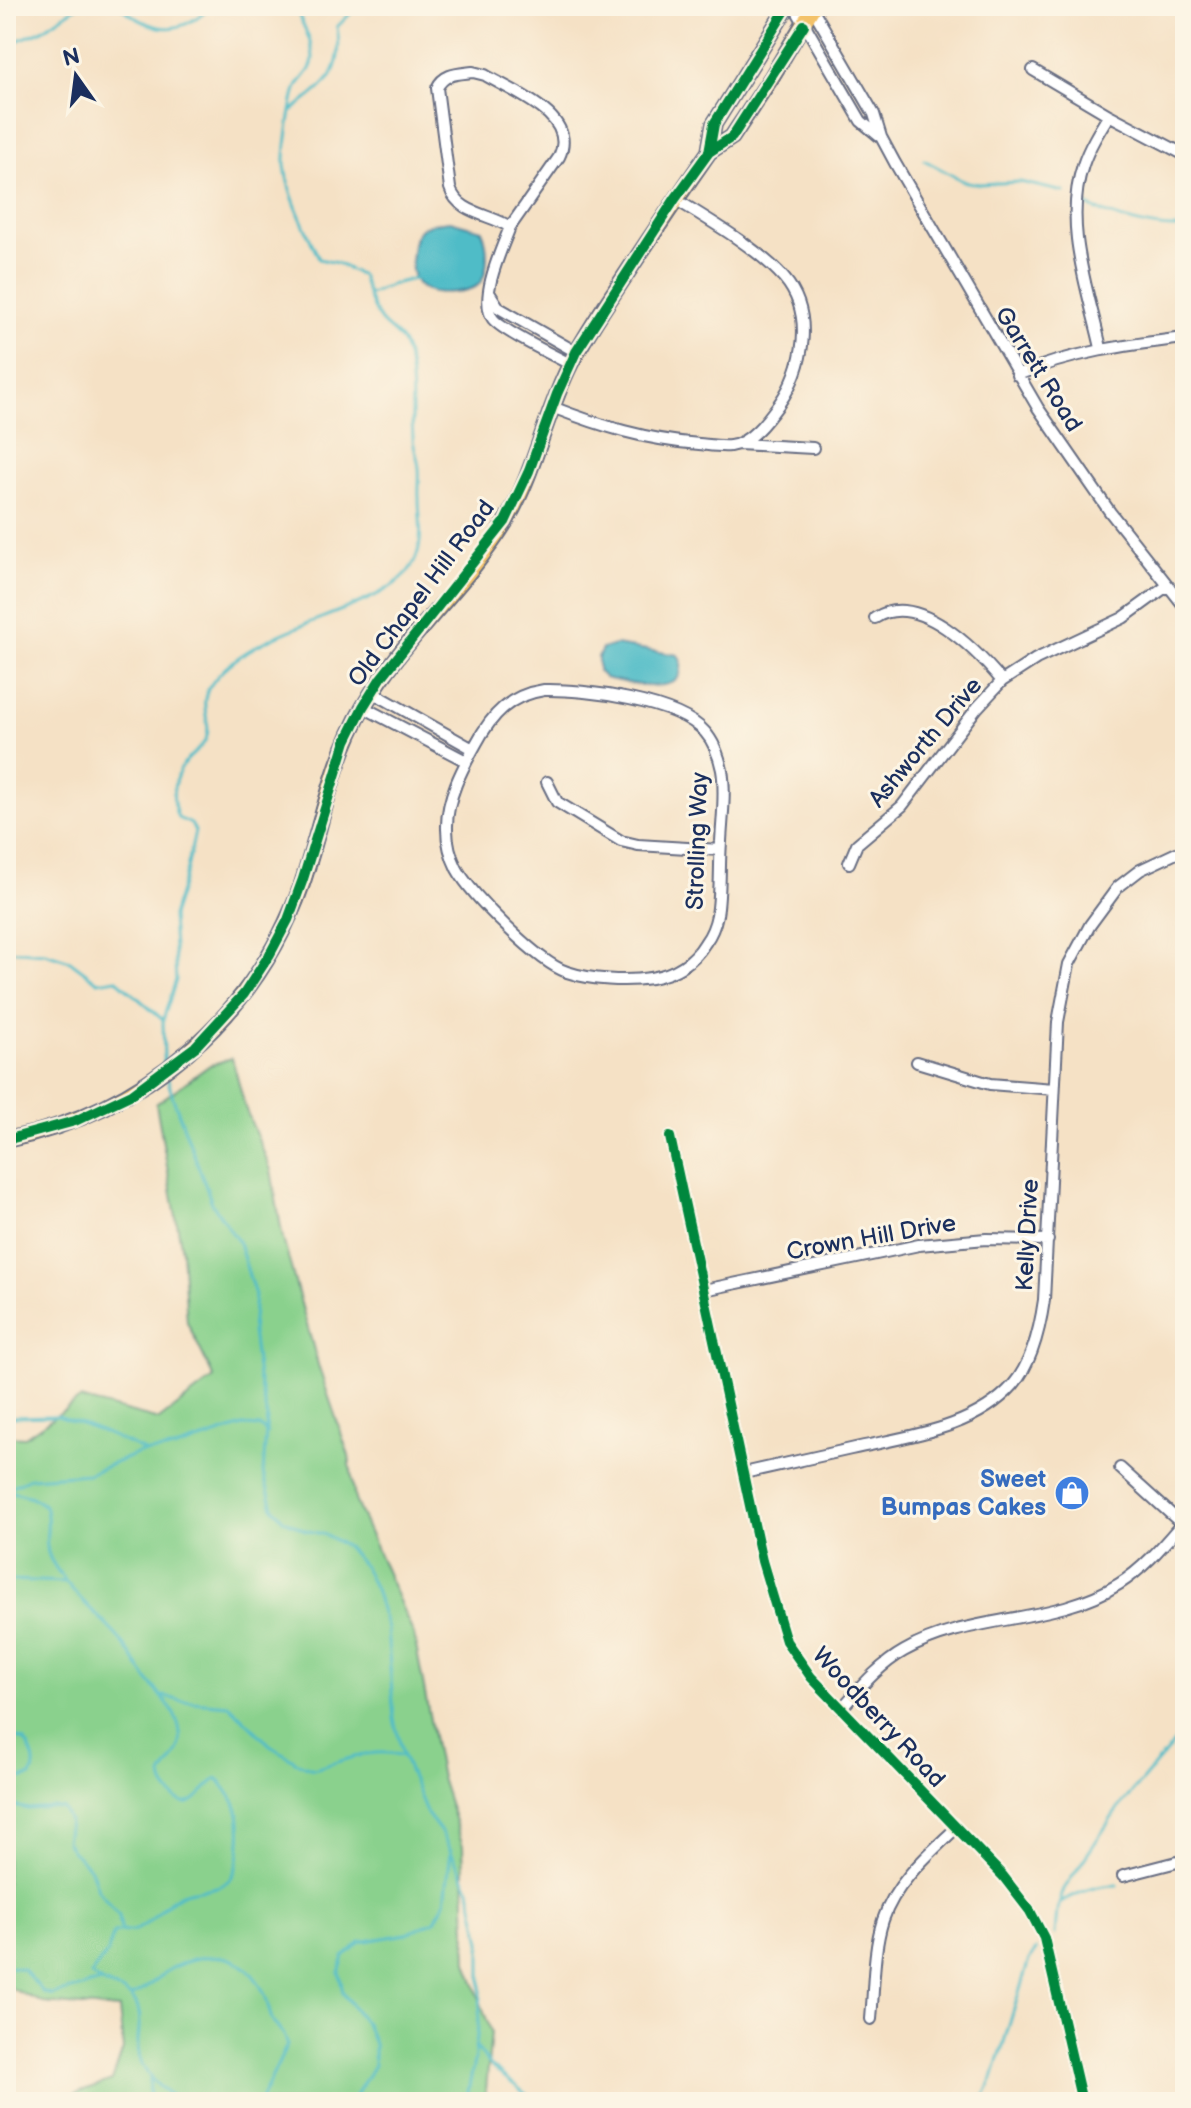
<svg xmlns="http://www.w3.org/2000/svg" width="1191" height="2108" viewBox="0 0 1191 2108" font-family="'Balsamiq Sans',sans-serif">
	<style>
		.green { fill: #8ad18d; stroke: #528076; stroke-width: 2 }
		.water { fill: #4fbcc7; stroke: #357692; stroke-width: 2 }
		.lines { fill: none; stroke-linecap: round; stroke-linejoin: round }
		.stream { stroke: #4fbcc7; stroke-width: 3 }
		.minor-casing { stroke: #676d82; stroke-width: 14 }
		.major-casing { stroke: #676d82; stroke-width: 18 }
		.minor { stroke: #fff; stroke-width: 10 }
		.major { stroke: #f3c26a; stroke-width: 14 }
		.cycleway-casing { stroke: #fcf5e5; stroke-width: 15 }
		.cycleway { stroke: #00873e; stroke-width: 10 }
		.labels { text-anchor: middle; stroke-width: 6; stroke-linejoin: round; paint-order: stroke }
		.street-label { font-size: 24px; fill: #1b2f5e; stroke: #fcf5e5 }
		.shop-label { font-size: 24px; font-weight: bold; fill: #366cbe; stroke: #fcf5e5; text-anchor: end }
	</style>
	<rect width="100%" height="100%" fill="#fcf5e5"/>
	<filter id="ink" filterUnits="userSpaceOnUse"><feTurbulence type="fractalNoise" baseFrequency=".0125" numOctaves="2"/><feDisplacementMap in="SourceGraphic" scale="16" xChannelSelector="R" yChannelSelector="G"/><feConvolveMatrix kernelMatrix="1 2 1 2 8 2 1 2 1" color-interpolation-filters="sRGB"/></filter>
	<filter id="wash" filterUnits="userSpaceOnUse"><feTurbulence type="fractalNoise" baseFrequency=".006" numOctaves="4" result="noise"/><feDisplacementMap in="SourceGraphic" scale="32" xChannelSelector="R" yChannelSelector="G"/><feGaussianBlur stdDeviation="1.8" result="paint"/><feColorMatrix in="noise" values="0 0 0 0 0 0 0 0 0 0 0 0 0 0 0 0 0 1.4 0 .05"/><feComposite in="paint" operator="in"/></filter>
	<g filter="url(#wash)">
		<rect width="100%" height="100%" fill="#f5e1c5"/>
		<path class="green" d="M232,1058L246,1110L271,1170L283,1239L319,1368L349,1456L355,1500L414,1635L441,1778L463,1846L467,1962L491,2032L485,2102H52L112,2081L123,2049L119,2009L43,2003L6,1986V1436L25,1437L80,1399L159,1420L214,1378L187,1322L182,1251L156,1104L210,1065Z"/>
		<path class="water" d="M450,221L482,230C488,244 490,272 479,284C474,290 463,291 455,292C417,296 407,282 413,245C415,225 432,223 450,221Z
			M615,645L678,655C682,661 682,666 680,674C673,695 622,682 605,678L598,671V657L602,649Z"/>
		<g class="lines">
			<path class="stream" d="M120,6C152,33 181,37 210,6
				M6,45L41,31L78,6
				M293,110C327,84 345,73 337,27L358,6
				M924,160L963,181L978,184L1020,182L1064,192
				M1084,204C1109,216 1158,232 1185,227
				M368,295L393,284L417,278
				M6,950L45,953L70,961L98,982L116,979L163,1020
				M164,1062L163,1020L176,980L172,916L187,869L195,831L191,824L178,818C170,797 172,779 186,761C192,754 202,748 206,739C213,723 197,705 210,686C254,618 395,615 416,558C424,537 419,518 419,498C418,485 421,474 418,462C417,454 413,446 413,438C410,406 416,372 402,342C397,334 387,328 381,321C371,308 367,292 362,276L337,263L319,259C307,231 288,196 285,165C284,153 292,95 298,85C303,76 312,72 313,59C313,42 301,20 294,6
				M166,1073L173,1098L212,1203L239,1243L255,1295L252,1331L258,1377L267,1417L263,1473L273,1507L283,1519L305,1530L326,1535L347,1547L364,1567L375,1589L387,1629L394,1719L403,1756L427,1814L441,1832L470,1890L481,1942V1996L475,2056L466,2102
				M6,1417L58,1416L98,1430L147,1452
				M6,1489L30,1478L88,1474L139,1453L173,1449L243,1426L261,1427L267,1433
				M6,1490L32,1497L45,1506C52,1524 41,1542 51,1560C68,1590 93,1610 116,1635C130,1650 139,1670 152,1685C167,1703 183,1719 180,1744C179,1757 167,1765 162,1776C163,1784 165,1787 170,1793C191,1819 201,1788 217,1779L221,1782C227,1790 234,1798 237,1808C243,1823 241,1869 229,1880C216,1892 196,1888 182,1894C165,1901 156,1920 138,1929C130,1933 122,1930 114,1933L107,1953L91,1975C102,1986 123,1988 133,1999C145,2015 137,2030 138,2047C140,2075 161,2090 183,2102
				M6,1580L66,1582
				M164,1696L181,1701L229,1705L269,1744L298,1763L313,1769C341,1762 374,1746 402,1756
				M6,1734L25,1741C32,1752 38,1764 31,1776L6,1783
				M6,1804L28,1809L53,1807L63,1809L69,1821L66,1841L72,1851L91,1869L98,1890L119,1916L121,1930
				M1061,1902C1080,1892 1095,1885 1117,1885
				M1055,1934L1057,1910L1064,1889L1117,1810L1185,1730
				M6,1966L23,1969L43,1992L52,1995L101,1982
				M131,1996C148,1990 157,1977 172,1968C212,1947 246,1953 265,1995C268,2003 269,2012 272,2019C277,2032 285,2028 287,2045L260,2102
				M475,2046L492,2067L536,2102
				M149,2102L150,2079
				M352,2102L374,2065V2044L367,2026L343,1993L339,1972L344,1957L360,1942L406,1934L435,1921L445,1902L451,1850
				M982,2102L993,2078L1029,1960L1036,1950"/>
		</g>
	</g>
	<g filter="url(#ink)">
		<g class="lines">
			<defs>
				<path id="minor" d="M794,6L861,121L879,136
					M811,6L874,114L881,137L895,163L1038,408L1110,512L1185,607
					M1033,70L1109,115L1185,155
					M473,72L485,75C513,92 579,116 559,157L510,227C491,214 458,214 450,188L437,88C444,73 458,74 473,72Z
					M510,227C502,248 478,299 493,319C504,332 553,355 570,364
					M490,294L499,308L576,352
					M1101,348C1088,289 1063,225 1083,165C1089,147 1099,131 1109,115
					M1017,375C1073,352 1125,345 1185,338
					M552,407C601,426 646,440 699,444C709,445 720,447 730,446C750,444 768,419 779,404C804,368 815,314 784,278C759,249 709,220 675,199
					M738,444L813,448
					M875,618C918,590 977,651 1002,681
					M544,690C584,689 678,701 705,732C714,742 719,756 722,770C726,793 722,819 721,842C719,866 721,892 717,915C715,925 711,935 705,943C693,963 673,974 651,978C626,982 591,980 567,972C539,963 472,896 457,869C451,857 447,842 447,829C446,799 462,769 476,744C492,714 510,695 544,690Z
					M372,692L473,749
					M363,707L466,761
					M547,782L557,802L621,841L638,845L720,850
					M849,863L857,844L902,806L977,708L1002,681L1036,659L1123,618L1167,586
					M917,1062L990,1084L1054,1089
					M670,1137L762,1561L786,1641L811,1677L1003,1876L1030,1911L1044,1938L1082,2102
					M704,1290L919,1245L986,1239L1048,1240
					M1120,1468L1182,1524
					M744,1473C780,1465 815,1457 851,1449C907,1436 973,1430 1013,1385C1032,1363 1040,1328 1044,1300L1058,1022L1069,964L1090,925L1118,887L1140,870L1185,849
					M841,1709C860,1688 879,1665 904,1651C970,1613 1054,1625 1119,1584C1145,1568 1165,1543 1185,1520
					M1123,1876L1185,1860
					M871,2019C874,1987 873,1951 883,1920C895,1883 928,1855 955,1829"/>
				<path id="major" d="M709,152L714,124L788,6
					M6,1140C144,1112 255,1018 302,884C322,825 332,761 364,706C403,638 465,587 506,521C535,472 545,414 571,363C587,332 608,302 627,273C654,232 681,192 709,152L732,137L771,78L814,6"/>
			</defs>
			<use href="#minor" class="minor-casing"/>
			<use href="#major" class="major-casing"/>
			<use href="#minor" class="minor"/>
			<use href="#major" class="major"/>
			<defs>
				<path id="cycleway" d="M709,152L714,124L788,6
					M670,1137L762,1561L786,1641L811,1677L1003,1876L1030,1911L1044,1938L1082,2102
					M6,1140L75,1121L132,1094L195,1047L244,994L270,954L288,920L303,879L346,741L363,707L381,678L505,522L529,471L557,394L576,352L675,199L709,152L732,137L804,25"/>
			</defs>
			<use href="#cycleway" class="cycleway-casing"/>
			<use href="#cycleway" class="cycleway"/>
		</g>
	</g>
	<defs>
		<symbol id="shop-disc" viewBox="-11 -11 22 22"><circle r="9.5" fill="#3f7fe0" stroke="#fcf5e5"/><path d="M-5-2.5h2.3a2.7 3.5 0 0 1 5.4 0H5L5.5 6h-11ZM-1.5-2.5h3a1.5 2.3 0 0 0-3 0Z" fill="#fff"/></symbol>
	</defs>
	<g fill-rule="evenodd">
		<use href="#shop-disc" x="1052" y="1473" width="40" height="40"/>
	</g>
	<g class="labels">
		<g class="street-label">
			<text transform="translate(1039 369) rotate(58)" y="8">Garrett Road</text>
			<text transform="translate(421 593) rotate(-53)" y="8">Old Chapel Hill Road</text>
			<text transform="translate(925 742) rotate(-50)" y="8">Ashworth Drive</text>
			<text transform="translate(697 841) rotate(-88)" y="8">Strolling Way</text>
			<text transform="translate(1027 1235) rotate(-87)" y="8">Kelly Drive</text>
			<text transform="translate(871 1237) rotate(-10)" y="8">Crown Hill Drive</text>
			<text transform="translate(879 1717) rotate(47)" y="8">Woodberry Road</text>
		</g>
		<g class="shop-label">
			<text x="1046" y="1487">Sweet<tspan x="1046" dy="28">Bumpas Cakes</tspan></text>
		</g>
	</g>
	<rect width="1191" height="2108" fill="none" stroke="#fcf5e5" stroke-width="32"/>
	<g transform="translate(76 76) rotate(346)" stroke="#fcf5e5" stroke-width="6" paint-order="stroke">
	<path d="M0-6L14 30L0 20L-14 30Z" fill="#1b2f5e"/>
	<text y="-12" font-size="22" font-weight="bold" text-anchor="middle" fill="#1b2f5e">N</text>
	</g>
</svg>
